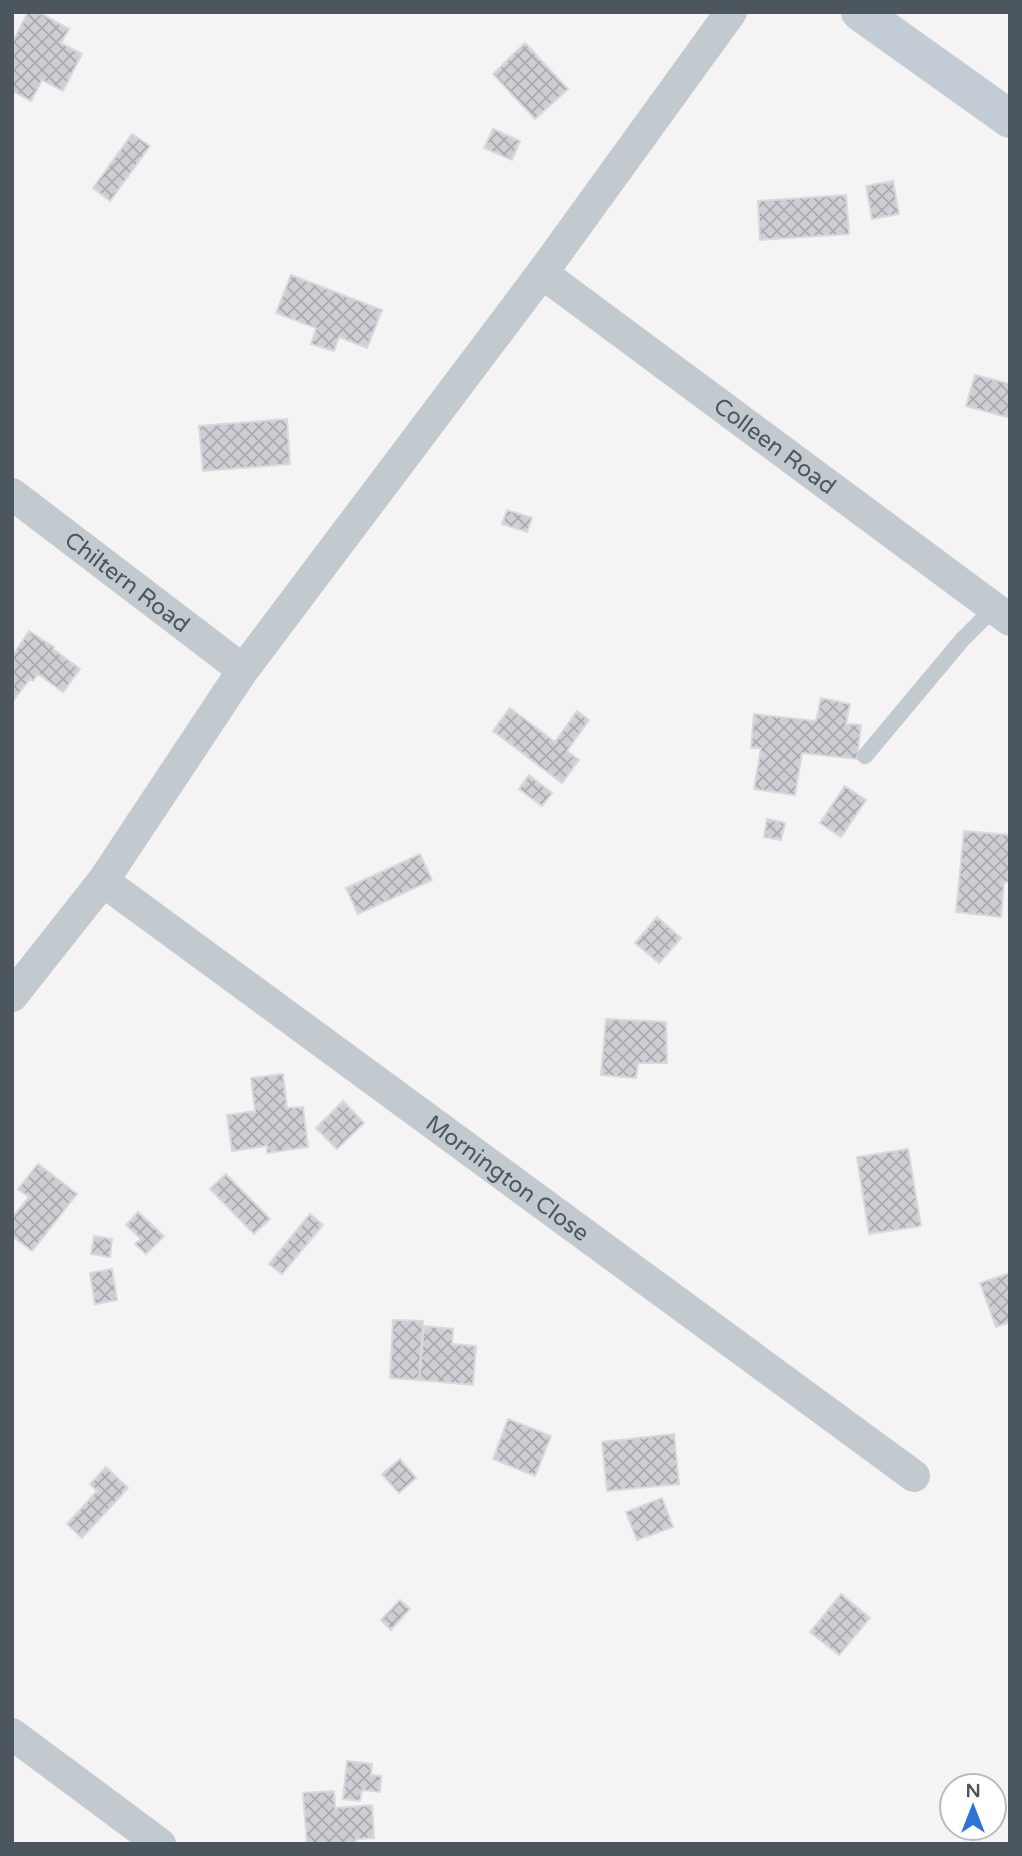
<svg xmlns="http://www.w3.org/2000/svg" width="1022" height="1856" viewBox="0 0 1022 1856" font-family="'Varela Round',sans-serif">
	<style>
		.building { fill: url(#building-cross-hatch); stroke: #d8d9dd; stroke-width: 2 }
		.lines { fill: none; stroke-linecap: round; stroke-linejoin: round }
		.service { stroke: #c2cad0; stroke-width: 16 }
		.minor { stroke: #c2cad0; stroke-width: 32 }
		.secondary { stroke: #c3cbd4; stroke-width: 38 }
		.labels { text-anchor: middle; stroke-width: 6; stroke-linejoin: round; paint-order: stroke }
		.street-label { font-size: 23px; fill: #4c565f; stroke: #fff }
	</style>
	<defs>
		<pattern id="building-cross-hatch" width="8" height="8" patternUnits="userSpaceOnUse" patternTransform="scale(1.75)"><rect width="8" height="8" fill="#cdcfd4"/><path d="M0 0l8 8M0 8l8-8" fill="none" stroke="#a9abaf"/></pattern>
	</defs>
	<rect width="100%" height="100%" fill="#f5f3f3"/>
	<path class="building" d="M28,12H38L69,29L61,43L82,54L63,91L42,80L31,101L12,91V43Z
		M525,43L568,89L535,119L493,74Z
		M493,129L520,141L512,160L484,148Z
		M132,134L150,146L110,201L93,188Z
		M893,181L899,214L872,219L866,186Z
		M846,195L849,234L760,240L758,201Z
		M291,275L382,310L367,348L339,337L334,351L311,344L316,328L276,313Z
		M975,375L1010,384V418L966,406Z
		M287,419L290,464L203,471L199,426Z
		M507,510L532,518L527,532L502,524Z
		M29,631L54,647L53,649L80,669L63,692L38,674L33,681L30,679L13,701L12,657Z
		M821,698L850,704L846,724L861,725L857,759L802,753L795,795L754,789L761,748H751L754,714L816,721Z
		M510,708L555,742L577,711L589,720L567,751L579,760L562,783L493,731Z
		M529,775L552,793L542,806L519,789Z
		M845,786L866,800L841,837L820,823Z
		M767,819L785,823L781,840L764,837Z
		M964,831L1010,835V882H1004L1001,917L956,912Z
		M420,854L432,880L358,914L346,888Z
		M657,917L681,938L659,963L635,943Z
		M606,1019L666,1022L667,1063H638L636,1078L601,1075Z
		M283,1074L287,1108L303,1107L308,1147L267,1153V1146L232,1151L227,1115L255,1111L251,1078Z
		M343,1101L364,1123L337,1149L316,1128Z
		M908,1149L921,1226L869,1234L857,1157Z
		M38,1164L77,1194L32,1251L12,1236V1218L29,1197L18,1189Z
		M226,1174L270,1219L254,1234L210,1189Z
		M138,1212L164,1236L146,1254L135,1244L141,1239L126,1225Z
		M310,1214L323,1225L282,1274L269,1264Z
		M94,1236L112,1239L110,1257L91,1254Z
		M112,1269L117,1300L95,1304L90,1273Z
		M1010,1273V1322L996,1327L980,1283Z
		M393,1320L423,1321L419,1380L390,1378Z
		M424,1326L453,1329L452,1344L476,1346L473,1385L419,1380Z
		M508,1419L551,1436L535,1476L493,1459Z
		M674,1434L679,1484L607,1491L602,1442Z
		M400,1459L416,1478L399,1493L382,1474Z
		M106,1467L128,1488L82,1538L67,1524L97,1491L90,1484Z
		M662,1498L673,1527L637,1540L626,1512Z
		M841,1594L870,1618L839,1655L810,1632Z
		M400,1600L410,1609L391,1630L381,1620Z
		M347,1761L372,1764L371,1775L381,1776L380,1792L362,1790L360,1801L343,1799Z
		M334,1791L335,1808L372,1805L374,1838L356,1839V1844H307L303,1793Z"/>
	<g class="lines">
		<path class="service" d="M865,756L962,640L994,608"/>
		<g class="minor">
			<path id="s1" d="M542,273L1010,620"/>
			<path id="s2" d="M12,494L243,670"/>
			<path id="s3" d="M103,881L914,1476"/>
			<path d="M12,996L103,881L243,670L542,273L731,12"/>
			<path d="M12,1734L160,1844"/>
		</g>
		<path class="secondary" d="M860,12L1010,119"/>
	</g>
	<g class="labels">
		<g class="street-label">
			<text dy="8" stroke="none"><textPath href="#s1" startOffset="290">Colleen Road</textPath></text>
			<text dy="8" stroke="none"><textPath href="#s2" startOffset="145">Chiltern Road</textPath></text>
			<text dy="8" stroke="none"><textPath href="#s3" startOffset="502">Mornington Close</textPath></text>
		</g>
	</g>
	<rect width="1022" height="1856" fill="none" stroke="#4c565f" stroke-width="28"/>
	<g transform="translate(973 1807)"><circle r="33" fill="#ffffff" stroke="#b7bbbf" stroke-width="2"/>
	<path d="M0-5L12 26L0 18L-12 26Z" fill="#2d74d5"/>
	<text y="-10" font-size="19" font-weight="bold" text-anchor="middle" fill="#4c565f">N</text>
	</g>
</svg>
